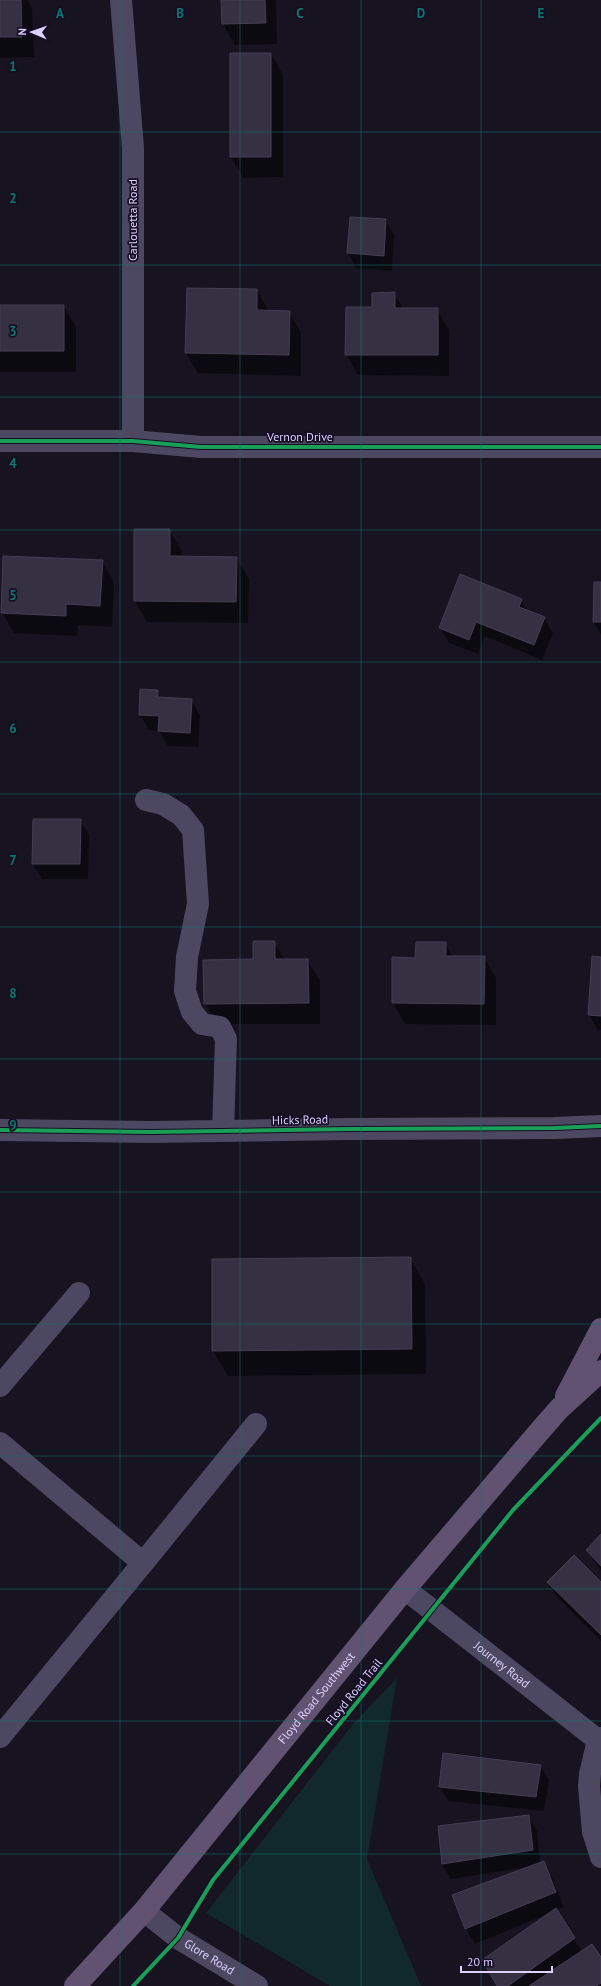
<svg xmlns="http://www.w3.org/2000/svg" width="601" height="1986" viewBox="0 0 601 1986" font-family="'PT Sans',sans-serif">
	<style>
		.green { fill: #11292d }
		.shadow { fill: #0007 }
		.building { fill: #363142; stroke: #453e54 }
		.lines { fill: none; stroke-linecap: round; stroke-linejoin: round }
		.minor { stroke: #4d4861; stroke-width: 22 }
		.major { stroke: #625272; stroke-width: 22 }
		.cycleway-casing { stroke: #150e25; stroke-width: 6 }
		.cycleway { stroke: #1a9f57; stroke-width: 4 }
		.grid { fill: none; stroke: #0f766e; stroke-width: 1; stroke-opacity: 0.55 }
		.labels { text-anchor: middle; stroke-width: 3.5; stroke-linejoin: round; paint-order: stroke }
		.street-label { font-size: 12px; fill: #ddd2ff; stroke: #150e25 }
		.grid-label { font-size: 13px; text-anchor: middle; font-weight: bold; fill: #0f766e; stroke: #150e25; stroke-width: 3.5; stroke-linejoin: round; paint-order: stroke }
	</style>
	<rect width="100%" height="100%" fill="#171320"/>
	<path class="green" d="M397,1678L367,1859L421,1986H330L206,1913L353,1724Z"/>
	<path class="shadow" d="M0,0H28L32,8L34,57L0,58Z
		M222,0H276L277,44L235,45L223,24Z
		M271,54L283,75V177L243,178L231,157Z
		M350,218L386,220L394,235L392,271L356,268L348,253Z
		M257,290L269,312H289L301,333V376L198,373L186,353Z
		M394,293L403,309H437L449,330V376L358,375L346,354L373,308Z
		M0,306H64L76,327V372H0Z
		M135,530H169L182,551L181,557L236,558L249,579L248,623L147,622L135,601Z
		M102,561L114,582L112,627L78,625L77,636L14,633L2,612Z
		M594,583H601V635L594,622Z
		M521,600L528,612L544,618L553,633L542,660L485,636L478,654L449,643L440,628Z
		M158,691L162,699L191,700L200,715L198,747L168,746L159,731L149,730L140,715Z
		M80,820L89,835L88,879H42L33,864Z
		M274,942L285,960H307L320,981V1024H217L205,1003Z
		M445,943L453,957H484L496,978V1025L405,1024L393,1003V958L416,959Z
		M601,958V1030H598L589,1015Z
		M410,1258L425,1284L426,1374L228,1376L213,1351Z
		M601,1535V1571L587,1550Z
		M548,1582L601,1584V1641L557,1597Z
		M540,1765L549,1780L544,1811L448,1801L440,1786Z
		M528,1816L537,1831L540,1864L544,1862L552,1877L564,1907L556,1910L582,1952L601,1959V1986H498L550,1913L475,1944L466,1929L453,1895L528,1867L451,1879L442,1864L439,1827Z"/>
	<path class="building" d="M0,0H21L22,37H0Z
		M221,0H265L266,23L222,24Z
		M230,53H271V157H230Z
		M350,217L386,219L384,256L347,253Z
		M187,288L257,289V310L290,311L289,355L185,353Z
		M395,292V308H438V355H345L346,307H372V293Z
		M0,305H64V351H0Z
		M134,529H170V556L237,557L236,602L134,601Z
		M3,556L103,560L100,606L66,604V616L1,613Z
		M460,574L522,599L519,607L545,617L534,645L476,622L469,640L439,628Z
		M594,582H601V622H593Z
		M140,689L158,690V697L192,699L190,733L158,731L159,716L139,715Z
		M33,819H81L80,864H32Z
		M253,941H275V959H308L309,1003L204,1004L203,960L253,959Z
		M416,942H446V956H485L484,1004L392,1003V957L415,958Z
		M592,956L601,957V1016L588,1015Z
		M411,1257L412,1349L212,1351V1259Z
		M601,1534V1566L586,1550Z
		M574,1555L601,1582V1635L547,1582Z
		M443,1753L541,1765L536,1797L439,1787Z
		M529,1815L533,1850L442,1864L438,1826Z
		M544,1861L556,1892L465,1929L452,1895Z
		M556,1908L575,1938L508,1986H497L482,1960Z
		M592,1944L601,1957V1983L596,1986H529Z"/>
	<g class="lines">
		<g class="minor">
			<path d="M121,0L133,148V441"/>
			<path d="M0,441H133L201,447H601"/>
			<path d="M146,800L163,804L181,815L193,830L198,904L187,957L185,991L192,1012L202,1024L220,1027L226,1039L223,1131"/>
			<path d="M0,1130L151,1132L349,1129L555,1128L601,1126"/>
			<path d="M0,1386L79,1293"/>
			<path d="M0,1443L143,1563L256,1424"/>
			<path id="s1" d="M405,1589L598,1740"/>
			<path d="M0,1737L143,1563"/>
			<path d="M601,1738L598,1740L590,1774L589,1786L593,1832L601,1857"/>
			<path id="s2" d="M144,1911L178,1938L257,1986"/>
		</g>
		<g class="major">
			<path d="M566,1396L601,1329"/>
			<path id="s3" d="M75,1986L144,1911L405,1589L538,1433L559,1409L601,1371"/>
		</g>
		<defs>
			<path id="cycleway" d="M0,441H133L201,447H601
				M0,1130L151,1132L349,1129L555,1128L601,1126
				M133,1986L178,1938L213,1880L513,1510L601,1418"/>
		</defs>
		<use href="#cycleway" class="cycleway-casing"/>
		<use href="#cycleway" class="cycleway"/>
	</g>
	<path class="grid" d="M120,0V1986M240,0V1986M361,0V1986M481,0V1986M0,132H601M0,265H601M0,397H601M0,530H601M0,662H601M0,794H601M0,927H601M0,1059H601M0,1192H601M0,1324H601M0,1456H601M0,1589H601M0,1721H601M0,1854H601"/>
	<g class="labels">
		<g class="street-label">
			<text transform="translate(133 220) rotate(-90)" y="4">Carlouetta Road</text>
			<text x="300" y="441">Vernon Drive</text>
			<text transform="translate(300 1120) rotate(-1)" y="4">Hicks Road</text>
			<text dy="4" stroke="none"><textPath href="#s1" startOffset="123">Journey Road</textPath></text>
			<text transform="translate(354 1692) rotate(-51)" y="4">Floyd Road Trail</text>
			<text dy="4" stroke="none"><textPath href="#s3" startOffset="376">Floyd Road Southwest</textPath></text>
			<text dy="4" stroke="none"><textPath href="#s2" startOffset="80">Glore Road</textPath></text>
		</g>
	</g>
	<g class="grid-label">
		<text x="60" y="18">A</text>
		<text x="180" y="18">B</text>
		<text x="300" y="18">C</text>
		<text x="421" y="18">D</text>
		<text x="541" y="18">E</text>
		<text x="13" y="71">1</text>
		<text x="13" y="203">2</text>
		<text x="13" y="336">3</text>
		<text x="13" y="468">4</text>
		<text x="13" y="600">5</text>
		<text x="13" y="733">6</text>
		<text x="13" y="865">7</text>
		<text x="13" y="998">8</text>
		<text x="13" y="1130">9</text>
	</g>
	<g transform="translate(32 32) rotate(272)" stroke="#150e25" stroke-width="3" paint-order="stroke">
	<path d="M0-3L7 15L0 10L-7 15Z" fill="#ddd2ff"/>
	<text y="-6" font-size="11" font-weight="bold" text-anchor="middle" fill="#ddd2ff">N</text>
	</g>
	<path d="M461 1966v6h91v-6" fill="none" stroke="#ddd2ff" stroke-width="2"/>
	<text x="467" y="1966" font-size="12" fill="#ddd2ff" stroke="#150e25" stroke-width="3" paint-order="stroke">20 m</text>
</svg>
